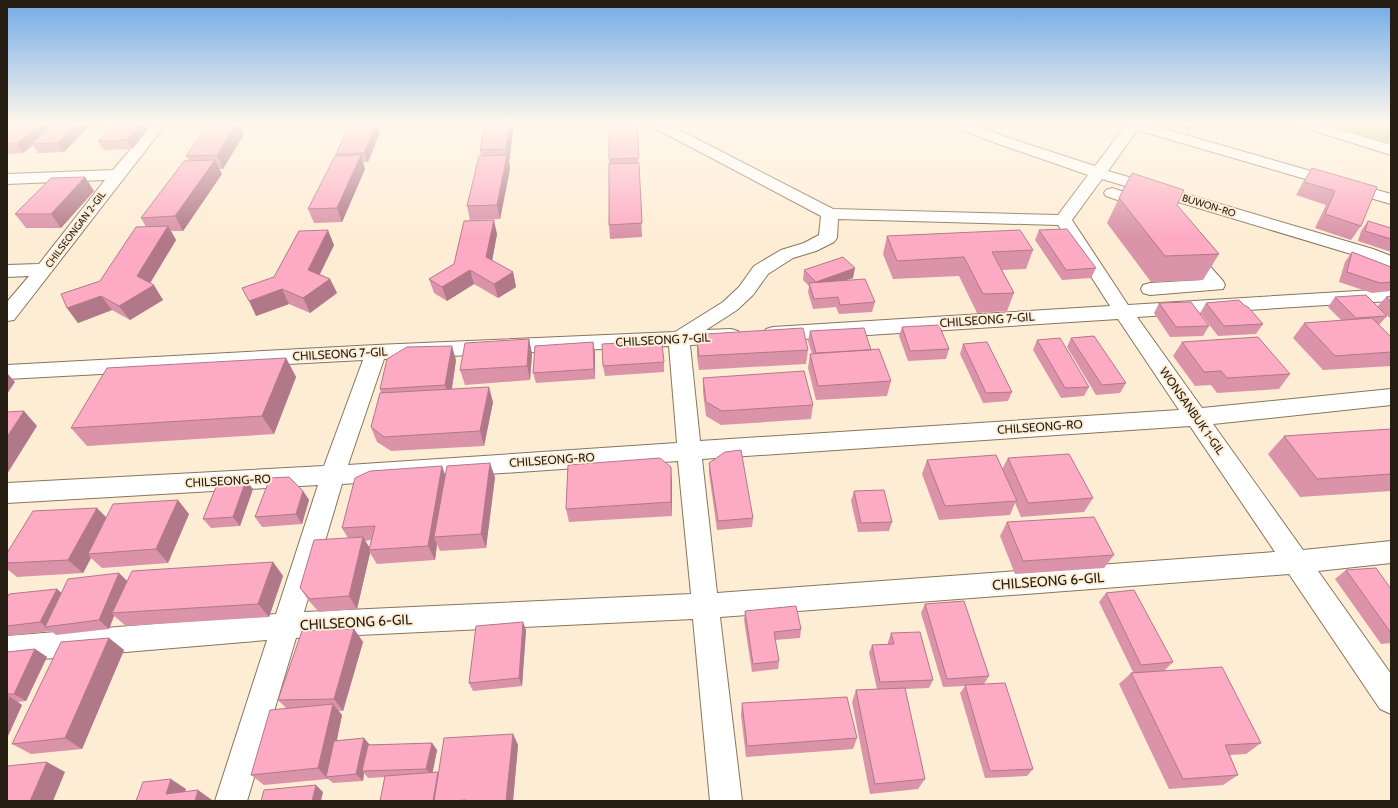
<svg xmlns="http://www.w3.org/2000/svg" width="1398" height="808" viewBox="0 0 1398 808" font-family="Cabin,sans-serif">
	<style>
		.forest { fill: #b1c969 }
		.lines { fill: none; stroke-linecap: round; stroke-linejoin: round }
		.minor-casing { stroke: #88755a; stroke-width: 2 }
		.minor { fill: #fff; fill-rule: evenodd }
		.wall { fill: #da93a9; fill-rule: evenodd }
		.shaded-wall { fill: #b17889 }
		.building { fill: #fdabc4; stroke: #b17889 }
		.labels { text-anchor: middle; stroke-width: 4; stroke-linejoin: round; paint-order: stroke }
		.far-street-label { font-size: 10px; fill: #251d12; stroke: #feedd5 }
		.street-label { font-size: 12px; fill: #251d12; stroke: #feedd5 }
		.near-street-label { font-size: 14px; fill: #251d12; stroke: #feedd5 }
	</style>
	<rect width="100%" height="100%" fill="#feedd5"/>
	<path class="forest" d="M1327,124H1391V142L1382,141Z"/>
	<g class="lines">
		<defs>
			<path id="minor" d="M152,124H166L14,320L7,321V302L29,276L7,277V265L39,264L105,180L7,184V174L113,170Z
				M651,124H668L833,209L1058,215L1088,175L996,143L955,127L953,124H972L1006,137L1095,166L1126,125L1125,124H1147L1391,194V204L1137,130L1108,171L1373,249L1391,256V269L1361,257L1102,179L1072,220L1128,305L1391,289V301L1137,317L1202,408L1391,389V405L1213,424L1303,550L1391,541V563L1318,571L1391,674V714L1380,709L1289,574L720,617L742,801H710L693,619L296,638L247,801H215L267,640L7,662V636L276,614L318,485L7,503V483L324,466L363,360L7,379V365L376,345L675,332L723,302L739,287L754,266L781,250L804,243L819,235L821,216L653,127ZM838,219L1058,225L1110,306L773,327L766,329L763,334L766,339L773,341L1118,319L1179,410L700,441L690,345L731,343L738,341L741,336L738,331L731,329L706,330L737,310L753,295L768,274L793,258L816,251L834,242L837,238ZM669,346L677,443L348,465L384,359ZM1190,426L1275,552L717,593L702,459ZM678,461L691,594L304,612L342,484Z
				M1300,124H1321L1391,145V155L1302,127Z
				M1112,188L1155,202L1157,206L1155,210L1149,211L1106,196L1104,193L1106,190Z
				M1188,247L1194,248L1223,281L1225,285L1223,289L1150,295L1143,293L1141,289L1143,285L1150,283L1202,280L1179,252L1182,248Z"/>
		</defs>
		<use href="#minor" class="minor-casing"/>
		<use href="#minor" class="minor"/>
	</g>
	<path class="wall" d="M20,124H47L49,127H88L64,152L38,153L33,145L23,153L7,154V135Z
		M350,124H377L380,132L368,162H363L365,169L342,222L314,223L308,209L337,156L336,154Z
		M514,124L509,161L510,169L500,219L470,220L467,206L481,156L480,150Z
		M637,124L642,237L610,239L609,225V159Z
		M1165,124H1195L1189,131Z
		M150,127L132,149L104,150L98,141Z
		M244,134L223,169H219L222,174L183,231H171L176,240L150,283L163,300L130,320L112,310L78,323L67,308L100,281L146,227L141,218L189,160L186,156Z
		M1312,168L1377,187L1361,226L1351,240L1315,228L1326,205L1296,195L1303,182Z
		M85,177L94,191L61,228H26L15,214Z
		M1119,198L1177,205L1219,254L1203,280L1151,282L1107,223Z
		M1368,221L1391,228V252L1358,241L1361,231Z
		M1039,230L1096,268L1091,278L1062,280L1035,240Z
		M497,234L492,261L513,272L516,287L498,298L474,284L447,301L434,293L429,279L454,264Z
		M887,236L1033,250L1026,269L1002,270L1014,293L1007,311L977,313L959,276L893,279L883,254Z
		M334,245L320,274L330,279L337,293L310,313L289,304L256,316L274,277Z
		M1352,252L1391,267V291L1372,293L1339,282L1345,262Z
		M804,270L853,278L845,280L875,302L872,312L839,314L836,307L813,309L808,292L809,286L803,280Z
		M1391,296V319L1378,307L1387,316L1379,325L1391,337V366L1323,370L1293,338L1304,323L1342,321L1328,307L1335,297L1377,307L1386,297Z
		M1159,303L1209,326L1203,336L1170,337L1154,313Z
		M1206,303L1244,305L1263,324L1256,334L1218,336L1200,313Z
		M902,327L949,349L946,359L908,361L899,336Z
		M810,331L871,350L891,381L887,396L816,400L808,368L810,354H812L808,341Z
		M1071,338L1126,383L1120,393L1096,395L1067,347Z
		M529,339L532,354L530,380L465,385L460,370Z
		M1037,340L1089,387L1084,396L1061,398L1033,350Z
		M697,341L808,350L806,364L699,370L697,356Z
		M1182,342L1290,374L1279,389L1217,393L1211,385L1195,386L1173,356Z
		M963,344L1012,392L1008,401L983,403L960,354Z
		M595,352V379L536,383L533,373Z
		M286,358L296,377L274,434L87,446L71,428Z
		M456,360L452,389L493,402L484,446L391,451L377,442L371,427L381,392L380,389Z
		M664,362V372L605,376L603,366Z
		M703,378L813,405L811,419L721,425L706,416L703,392Z
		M1391,429V491L1300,497L1268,454L1284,436Z
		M1008,458L1093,498L1084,512L1021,517L1015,503L1010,515L939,520L922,474L927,460L1002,469Z
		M709,463L753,518L752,527L717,530L709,473Z
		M445,475L495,477L486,548L440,551L437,544L435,560L377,564L370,553L357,609L319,612L309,601L300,588L348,538L342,528ZM371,540L370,548L365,541Z
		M672,482V516L569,522L566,509Z
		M253,489L240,526L211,528L203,519Z
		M303,491L309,500L302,524L262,527L255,517Z
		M854,491L892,522L889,531L858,532L851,501Z
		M189,514L168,563L102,568L91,558L83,573L17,577L7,569V553L107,518Z
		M1007,522L1114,555L1104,568L1015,574L1000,536Z
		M273,562L283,576L269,617L126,626L114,616L109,629L56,635L51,631L7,636V598L57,589L61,593L119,573L127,581Z
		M1346,570L1391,589V643L1381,644L1335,579Z
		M1106,593L1173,662L1165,670L1261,743L1246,754L1230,755L1238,775L1223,785L1169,789L1119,684L1131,673L1133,672L1099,602Z
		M925,604L989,676L984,684L1033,769L1027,776L985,778L960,693L965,686L943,687L921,613Z
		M745,611L801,629L800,638L775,640L779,661L778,669L752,672L744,620Z
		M354,629L363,642L343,711H338L342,715L337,740L370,745L432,743L437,750L432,773L438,772V773L513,734L518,745L513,801H380L385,777L368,778L364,773L363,781L333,783L328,779L264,785L251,775L286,708L278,700Z
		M526,630L522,686L473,691L469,683Z
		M891,633L933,680L929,688L905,689L925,779L918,789L870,794L852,702L856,690L877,689L869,653L872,645L888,644V642Z
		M109,638L124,650L82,749L31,754L12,744Z
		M35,649L47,657L26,701L18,702L22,705L7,738V652Z
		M742,703L857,738L853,749L746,757L741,715Z"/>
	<path class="shaded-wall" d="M40,124H47L51,129L32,144L33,145L23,153L17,144Z
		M77,124H86L88,127L64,152L58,143Z
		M140,124H148L150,127L132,149L127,140Z
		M236,124H240L244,134L223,169L217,155Z
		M377,124L380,132L368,162L364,153Z
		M510,124H514L509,161L510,169L500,219L497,205L507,156L506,149Z
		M1193,124H1195L1189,131Z
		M361,155L365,169L342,222L337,208Z
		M215,160L222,174L183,231L175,216Z
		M85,177L94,191L61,228L51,214Z
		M494,220L497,234L490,272L486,257Z
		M168,226L176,240L146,290L154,285L163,300L130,320L119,306L137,276Z
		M328,230L334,245L315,284L308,270Z
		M855,268L853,278L814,291L816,282Z
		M470,270L474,284L447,301L442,287Z
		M513,272L516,287L498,298L494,284Z
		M330,279L337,293L310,313L303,298Z
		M282,289L289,304L256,316L249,301Z
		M101,296L112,310L78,323L67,308Z
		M529,339L532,354L530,380L527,366Z
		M593,342L595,352V379L594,369Z
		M452,346L456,360L450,399L445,385Z
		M286,358L296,377L274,434L262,416Z
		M7,373L15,382L7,394Z
		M489,387L493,402L484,446L480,431Z
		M24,411L37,426L7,474V437Z
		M490,463L495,477L486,548L481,534Z
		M442,466L447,480L434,537L437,544L435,560L428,546Z
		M671,467L672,482V516L671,502Z
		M246,480L253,489L240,526L233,517Z
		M303,491L309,500L302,524L296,514Z
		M178,500L189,514L168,563L156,549Z
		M97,508L111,522L88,554L91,558L83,573L68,560Z
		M363,537L371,550H369L370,553L357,609L349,596Z
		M273,562L283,576L269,617L258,604Z
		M119,573L128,582L112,613L114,616L109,629L99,620Z
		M57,589L67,598L45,627L51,631L40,622Z
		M523,622L526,630L522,686L519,678Z
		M354,629L363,642L343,711L334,699Z
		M109,638L124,650L82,749L65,738Z
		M35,649L47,657L26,701L14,694Z
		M10,697L22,705L7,738V703Z
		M333,704L342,715L329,776L326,777L318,768Z
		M513,734L518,745L513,801H506Z
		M364,738L370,745L362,771L364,773L363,781L356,774Z
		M432,743L437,750L432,776L426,769Z
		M47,762L65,772L53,801H30Z
		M438,772L443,779L440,801H433Z
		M171,779L186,789L182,801L166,794Z
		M316,785L323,792L321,801H312Z
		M198,790L212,800V801H195Z"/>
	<path class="building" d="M20,124H40L17,144H7V135Z
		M52,124H77L58,143L32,144Z
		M114,124H140L127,140L98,141Z
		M209,124H236L217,155L186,156Z
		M350,124H377L364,153L336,154Z
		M485,124H510L506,149L480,150Z
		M609,124H637L639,158L609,159Z
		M361,155L337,208L308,209L335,156Z
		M507,155L497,205L467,206L479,156Z
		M215,160L175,216L141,218L184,161Z
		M639,163L642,223L609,225V164Z
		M1312,168L1377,187L1361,226L1325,214L1335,191L1304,182Z
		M1132,173L1184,190L1177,205L1219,254L1165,256L1119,198Z
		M85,177L51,214H15L51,178Z
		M494,220L486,257L513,272L494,284L470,270L442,287L429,279L454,264L464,221Z
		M1368,221L1391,228V239L1365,231Z
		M168,226L137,276L154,285L119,306L101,296L67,308L61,294L100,281L136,227Z
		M1067,229L1096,268L1066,270L1039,230Z
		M328,230L308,270L330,279L303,298L282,289L249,301L242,288L274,277L299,231Z
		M1020,230L1033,250L992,252L1014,293L983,294L964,257L897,261L887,236Z
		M1352,252L1391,267V282L1380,283L1347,272Z
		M843,257L855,268L816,282L804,270Z
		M865,279L875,302L840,305L838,297L814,299L809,283Z
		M1366,295L1387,316L1356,318L1335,297Z
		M1391,296V302L1386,297Z
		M1239,300L1244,305L1248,307L1263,324L1224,326L1206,303Z
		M1191,302L1209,326L1176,327L1159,303Z
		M1372,318L1391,337V352L1335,356L1304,323Z
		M939,325L949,349L910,351L902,327Z
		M803,328L808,350L699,356L697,341L706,334Z
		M864,328L871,350L816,353L810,331Z
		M1094,336L1126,383L1102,385L1071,338Z
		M1258,337L1290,374L1227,378L1221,371L1204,372L1182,342Z
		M1060,338L1089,387L1065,388L1037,340Z
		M529,339L527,366L460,370L465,343Z
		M654,341L662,344L664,362L603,366L602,344Z
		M593,342L594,369L533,373L535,346Z
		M987,342L1012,392L986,393L963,344Z
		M452,346L445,385L380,389L387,359L407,347Z
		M879,349L891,381L818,386L810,354Z
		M286,358L262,416L71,428L107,368Z
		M804,371L813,405L722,411L706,402L703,378Z
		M489,387L480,431L384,437L371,427L380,393Z
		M24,411L7,437V412Z
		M1391,429V474L1317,479L1284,436Z
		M741,450L753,518L718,521L709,463L725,452Z
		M1069,454L1093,498L1028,503L1008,458Z
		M996,455L1017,501L945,506L927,460Z
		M660,458L671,467V502L566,509L568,465Z
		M490,463L481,534L434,537L447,466Z
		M442,466L428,546L369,550L375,526L342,528L355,478L370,471Z
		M289,477L303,491L296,514L255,517L270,478Z
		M246,480L233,517L203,519L218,482Z
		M884,490L892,522L861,523L854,491Z
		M178,500L156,549L88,554L113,504Z
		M97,508L68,560L7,563V553L33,511Z
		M1094,517L1114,555L1023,561L1007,522Z
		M363,537L349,596L310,599L300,588L314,540Z
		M273,562L258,604L112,613L132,571Z
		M1376,568L1391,589V633L1346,570Z
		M119,573L99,620L45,627L68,579Z
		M57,589L40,622L7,626V598L9,594Z
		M1134,590L1173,662L1141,665L1106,593Z
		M964,601L989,676L947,679L925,604Z
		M796,606L801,629L774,632L779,661L753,664L745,611Z
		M523,622L519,678L469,683L476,626Z
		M354,629L334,699L278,700L302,631Z
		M920,632L933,680L880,682L872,645L894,644L891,633Z
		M109,638L65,738L12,744L61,642Z
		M35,649L14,694H7V652Z
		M1222,667L1261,743L1225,745L1238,775L1183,779L1131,673Z
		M1005,683L1033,769L990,771L965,685Z
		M905,688L925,779L875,784L856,690Z
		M10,697L7,703V698Z
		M847,697L857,738L747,746L742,703Z
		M333,704L318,768L251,775L270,710Z
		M513,734L506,801H466V800L452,801H434L444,738Z
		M364,738L356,774L326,777L334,741Z
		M432,743L426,769L362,771L368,745Z
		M47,762L30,801H7V766Z
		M438,772L433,801H380L385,776Z
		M171,779L166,794L198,790L195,801H136L143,782Z
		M316,785L312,801H261L264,790Z"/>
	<linearGradient id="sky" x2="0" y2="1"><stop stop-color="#71aae6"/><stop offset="0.52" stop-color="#fff7ec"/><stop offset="1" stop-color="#fff7ec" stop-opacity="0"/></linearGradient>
	<rect width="1398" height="237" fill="url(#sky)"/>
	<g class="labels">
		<g class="far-street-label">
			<text transform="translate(1209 205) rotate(17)" y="4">BUWON-RO</text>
			<text transform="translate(75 229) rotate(-53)" y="4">CHILSEONGAN 2-GIL</text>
		</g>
		<g class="street-label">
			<text transform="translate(987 320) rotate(-4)" y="4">CHILSEONG 7-GIL</text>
			<text transform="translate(663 340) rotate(-3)" y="4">CHILSEONG 7-GIL</text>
			<text transform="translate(340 354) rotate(-3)" y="4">CHILSEONG 7-GIL</text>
			<text transform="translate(1192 411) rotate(55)" y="4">WONSANBUK 1-GIL</text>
			<text transform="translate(1040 427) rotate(-4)" y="4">CHILSEONG-RO</text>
			<text transform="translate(552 460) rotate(-4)" y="4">CHILSEONG-RO</text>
			<text transform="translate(228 481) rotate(-3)" y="4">CHILSEONG-RO</text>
		</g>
		<g class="near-street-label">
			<text transform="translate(1048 581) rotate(-4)" y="5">CHILSEONG 6-GIL</text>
			<text transform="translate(356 622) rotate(-3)" y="5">CHILSEONG 6-GIL</text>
		</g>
	</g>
	<rect width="1398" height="808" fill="none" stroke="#251d12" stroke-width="16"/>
</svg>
